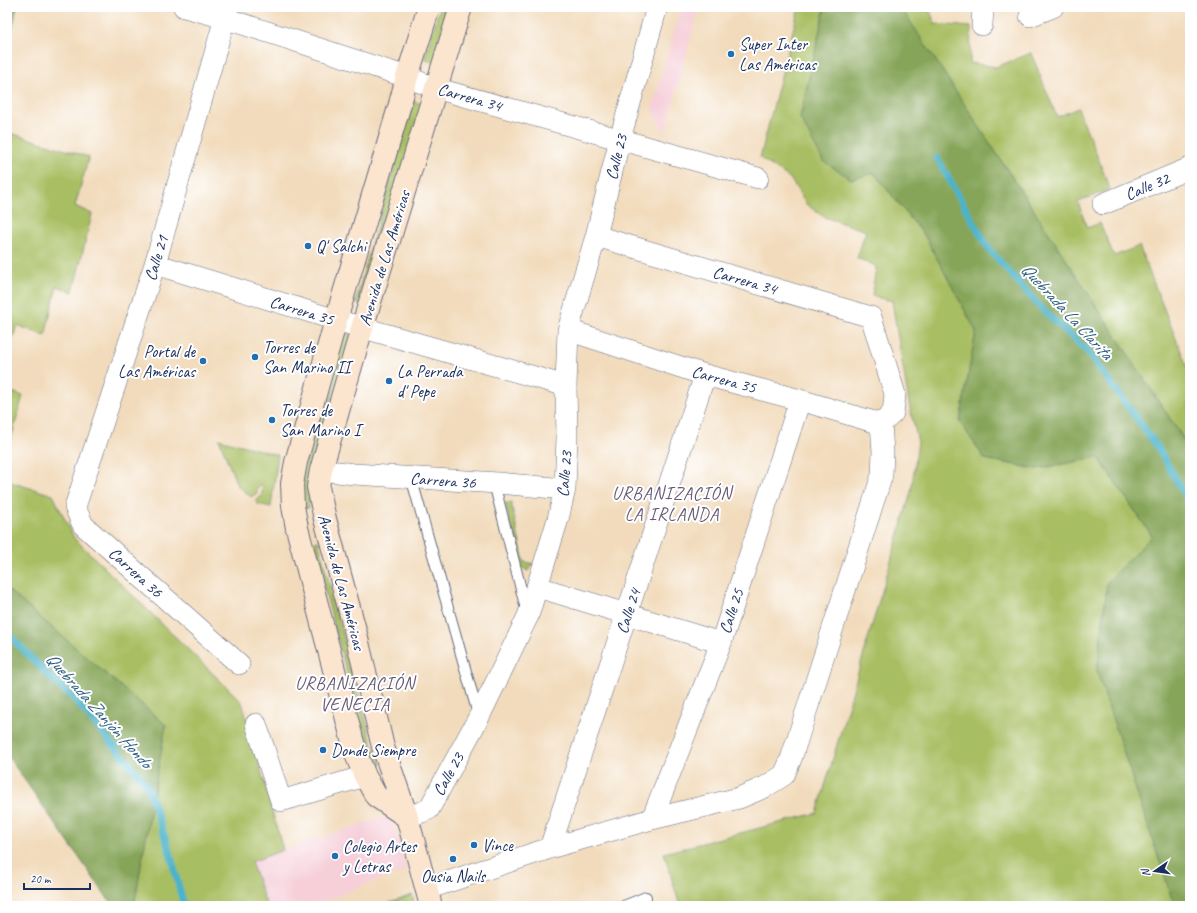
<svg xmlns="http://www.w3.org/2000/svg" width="1197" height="913" viewBox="0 0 1197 913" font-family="Caveat,sans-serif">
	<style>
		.built { fill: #f6cfd9 }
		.green { fill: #a8be62; stroke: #627660 }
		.forest { fill: #86a558; stroke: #506a5b }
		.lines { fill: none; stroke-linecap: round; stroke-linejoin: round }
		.stream { stroke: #4bb4c9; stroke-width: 7 }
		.lane-casing { stroke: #666b7f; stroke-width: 12 }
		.street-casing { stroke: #666b7f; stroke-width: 22 }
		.secondary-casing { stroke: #666b7f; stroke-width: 24 }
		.lane { stroke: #fff; stroke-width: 10 }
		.street { stroke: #fff; stroke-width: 21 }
		.secondary { stroke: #fce5cf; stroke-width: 22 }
		.poi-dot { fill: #1f6fb2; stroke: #fff; stroke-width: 1.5 }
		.labels { text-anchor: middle; stroke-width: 4; stroke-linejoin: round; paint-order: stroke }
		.poi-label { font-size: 17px; fill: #1b2f5e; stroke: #fff; text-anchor: start }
		.street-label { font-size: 17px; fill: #1b2f5e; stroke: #fff }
		.water-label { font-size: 18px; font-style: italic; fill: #2c5e83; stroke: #fff }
		.neighbourhood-label { font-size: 18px; letter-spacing: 1px; fill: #655b75; stroke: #fff }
	</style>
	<rect width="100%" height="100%" fill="#fff"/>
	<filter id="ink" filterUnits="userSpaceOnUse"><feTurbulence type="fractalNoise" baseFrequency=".025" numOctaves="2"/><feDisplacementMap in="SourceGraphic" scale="8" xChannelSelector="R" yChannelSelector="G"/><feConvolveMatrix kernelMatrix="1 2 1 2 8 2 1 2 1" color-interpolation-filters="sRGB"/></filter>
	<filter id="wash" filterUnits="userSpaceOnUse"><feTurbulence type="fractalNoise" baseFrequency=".012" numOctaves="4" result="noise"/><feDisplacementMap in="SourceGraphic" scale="16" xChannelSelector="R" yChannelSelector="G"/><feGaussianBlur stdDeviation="0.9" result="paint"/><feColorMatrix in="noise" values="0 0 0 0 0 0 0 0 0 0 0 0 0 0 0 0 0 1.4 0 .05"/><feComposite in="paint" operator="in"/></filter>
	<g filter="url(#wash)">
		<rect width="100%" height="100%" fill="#f2dbbc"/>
		<path class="built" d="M674,7H699L665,133L652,108L681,9Z
			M388,816L398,838L406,871L381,879L311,906H267L251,862L303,843Z"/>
		<path class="green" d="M440,7H455L437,64L424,59Z
			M799,7H825L800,118L851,179L874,173L925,236L976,331L960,422L985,459L1037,469L1098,457L1153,536L1108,582L1172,899L1177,906H680L664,853L817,813L911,492L918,442L909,404L892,301L872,296L876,266L857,258L866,231L824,217L806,204L790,178L760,158Z
			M902,9L930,11L935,24L971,27L970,63L996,67L1031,53L1057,117L1078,108L1102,168L1110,189L1078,202L1087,228L1100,223L1114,256L1139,246L1188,369L1190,368V449Z
			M413,101L425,105L362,305L355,303Z
			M7,132L89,157L75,206L92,214L73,292L57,286L45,336L17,325L7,358Z
			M345,333L352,335L307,477L309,508H303L301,477Z
			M7,390L23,396L7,453Z
			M219,439L278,455L271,507L258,504L255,501C262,498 263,493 262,486L258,487L257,493L251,497L237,485Z
			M7,481L53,495L74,538L242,702L283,850L251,862L267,906H134L165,725L7,589Z
			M505,503H511L524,562L534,564L528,571L521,567Z
			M318,541L372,744L382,765L375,767L367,748L312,543Z
			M412,895L415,906H381Z"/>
		<path class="forest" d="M7,7H17L7,52Z
			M825,7H873L902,9L1190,449V906H1177L1172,899L1097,672L1107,582L1152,536L1098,457L1037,469L985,459L960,422L976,331L925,236L874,173L851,179L823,161L800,118Z
			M7,589L166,725L134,906H113L7,755Z"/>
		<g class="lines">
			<path class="stream" d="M937,158L988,248L1040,307L1087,351L1157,446L1190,504
				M7,633L52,679L74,699L147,785L169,849L184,906"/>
		</g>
	</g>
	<g filter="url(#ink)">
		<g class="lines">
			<defs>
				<path id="lane" d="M411,477L478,714
					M494,483L526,609
					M624,906L646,897"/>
				<path id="street" d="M184,7L224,18L407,77L435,88L758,178
					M228,7L155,264L75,507L83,525L239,664
					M1030,16L1053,7
					M982,25L983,7
					M1103,204L1190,168
					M155,264L336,320L566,386
					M568,330L705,375L800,400L881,424
					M321,470L354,474L498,483L565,489
					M538,587L721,643
					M256,724L281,801L365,776
					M407,817L422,812L429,809L479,717L528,616L558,519L565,489L567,438L566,386L568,330L596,236L620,139L657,7
					M652,819L721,643L800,400
					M550,848L705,375
					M427,889L550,848L652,819L739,798L765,787L784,775L791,759L882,475L883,452L881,424L893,413L895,394L871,317L596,236"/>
				<path id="secondary" d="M407,817L376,796L365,776L356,754L297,528L293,506L292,484L296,462L336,320L400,104L407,77L429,7
					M431,906L407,817L383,747L355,630L325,519L318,487L321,470L362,328L461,7"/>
			</defs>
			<use href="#lane" class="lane-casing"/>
			<use href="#street" class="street-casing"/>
			<use href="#secondary" class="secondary-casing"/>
			<use href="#lane" class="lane"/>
			<use href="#street" class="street"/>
			<use href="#secondary" class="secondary"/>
		</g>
	</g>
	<g class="poi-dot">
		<circle cx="731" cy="54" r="4"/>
		<circle cx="308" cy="246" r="4"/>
		<circle cx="255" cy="357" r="4"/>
		<circle cx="203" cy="361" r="4"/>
		<circle cx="389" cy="381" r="4"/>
		<circle cx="272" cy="420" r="4"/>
		<circle cx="323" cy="750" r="4"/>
		<circle cx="474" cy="845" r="4"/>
		<circle cx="335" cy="856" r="4"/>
		<circle cx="453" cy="859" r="4"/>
	</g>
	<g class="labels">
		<g class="poi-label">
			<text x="739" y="50">Super Inter<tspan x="739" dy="20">Las Américas</tspan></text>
			<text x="316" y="252">Q' Salchi</text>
			<text x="263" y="353">Torres de<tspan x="263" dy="20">San Marino II</tspan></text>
			<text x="195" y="357" text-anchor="end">Portal de<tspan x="195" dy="20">Las Américas</tspan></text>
			<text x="397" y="377">La Perrada<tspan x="397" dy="20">d' Pepe</tspan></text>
			<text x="280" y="416">Torres de<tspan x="280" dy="20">San Marino I</tspan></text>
			<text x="331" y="756">Donde Siempre</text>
			<text x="482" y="851">Vince</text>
			<text x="343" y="852">Colegio Artes<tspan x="343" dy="20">y Letras</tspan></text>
			<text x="453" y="882" text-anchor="middle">Ousia Nails</text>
		</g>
		<g class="street-label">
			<text transform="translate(470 97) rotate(16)" y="6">Carrera 34</text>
			<text transform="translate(616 157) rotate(-76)" y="6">Calle 23</text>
			<text transform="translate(1147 186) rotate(-23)" y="6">Calle 32</text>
			<text transform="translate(156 258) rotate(-73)" y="6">Calle 21</text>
			<text transform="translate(384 258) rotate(-73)" y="6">Avenida de Las Américas</text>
			<text transform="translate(745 280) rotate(16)" y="6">Carrera 34</text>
			<text transform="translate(302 310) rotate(17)" y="6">Carrera 35</text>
			<text transform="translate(724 379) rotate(15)" y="6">Carrera 35</text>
			<text transform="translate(564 474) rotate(-85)" y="6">Calle 23</text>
			<text transform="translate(443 480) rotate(4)" y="6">Carrera 36</text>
			<text transform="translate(136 572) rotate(42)" y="6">Carrera 36</text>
			<text transform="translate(342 582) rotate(75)" y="6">Avenida de Las Américas</text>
			<text transform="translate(628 611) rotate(-72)" y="6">Calle 24</text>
			<text transform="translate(731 611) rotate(-72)" y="6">Calle 25</text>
			<text transform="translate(448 774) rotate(-61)" y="6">Calle 23</text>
		</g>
		<g class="water-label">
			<text transform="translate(1067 311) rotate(47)" y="6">Quebrada La Clarita</text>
			<text transform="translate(99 710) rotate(48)" y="6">Quebrada Zanjón Hondo</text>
		</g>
		<g class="neighbourhood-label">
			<text x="672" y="499">URBANIZACIÓN<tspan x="672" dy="21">LA IRLANDA</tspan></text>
			<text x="355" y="689">URBANIZACIÓN<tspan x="355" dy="21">VENECIA</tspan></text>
		</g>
	</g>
	<rect width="1197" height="913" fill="none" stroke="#fff" stroke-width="24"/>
	<g transform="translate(1155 871) rotate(257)" stroke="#ffffff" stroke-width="3" paint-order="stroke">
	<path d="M0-3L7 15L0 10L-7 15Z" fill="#1b2f5e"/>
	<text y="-6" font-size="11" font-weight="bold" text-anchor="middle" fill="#1b2f5e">N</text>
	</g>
	<path d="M24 883v6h66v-6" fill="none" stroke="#1b2f5e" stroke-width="2"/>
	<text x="30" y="883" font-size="12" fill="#1b2f5e" stroke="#ffffff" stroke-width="3" paint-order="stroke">20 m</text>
</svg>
